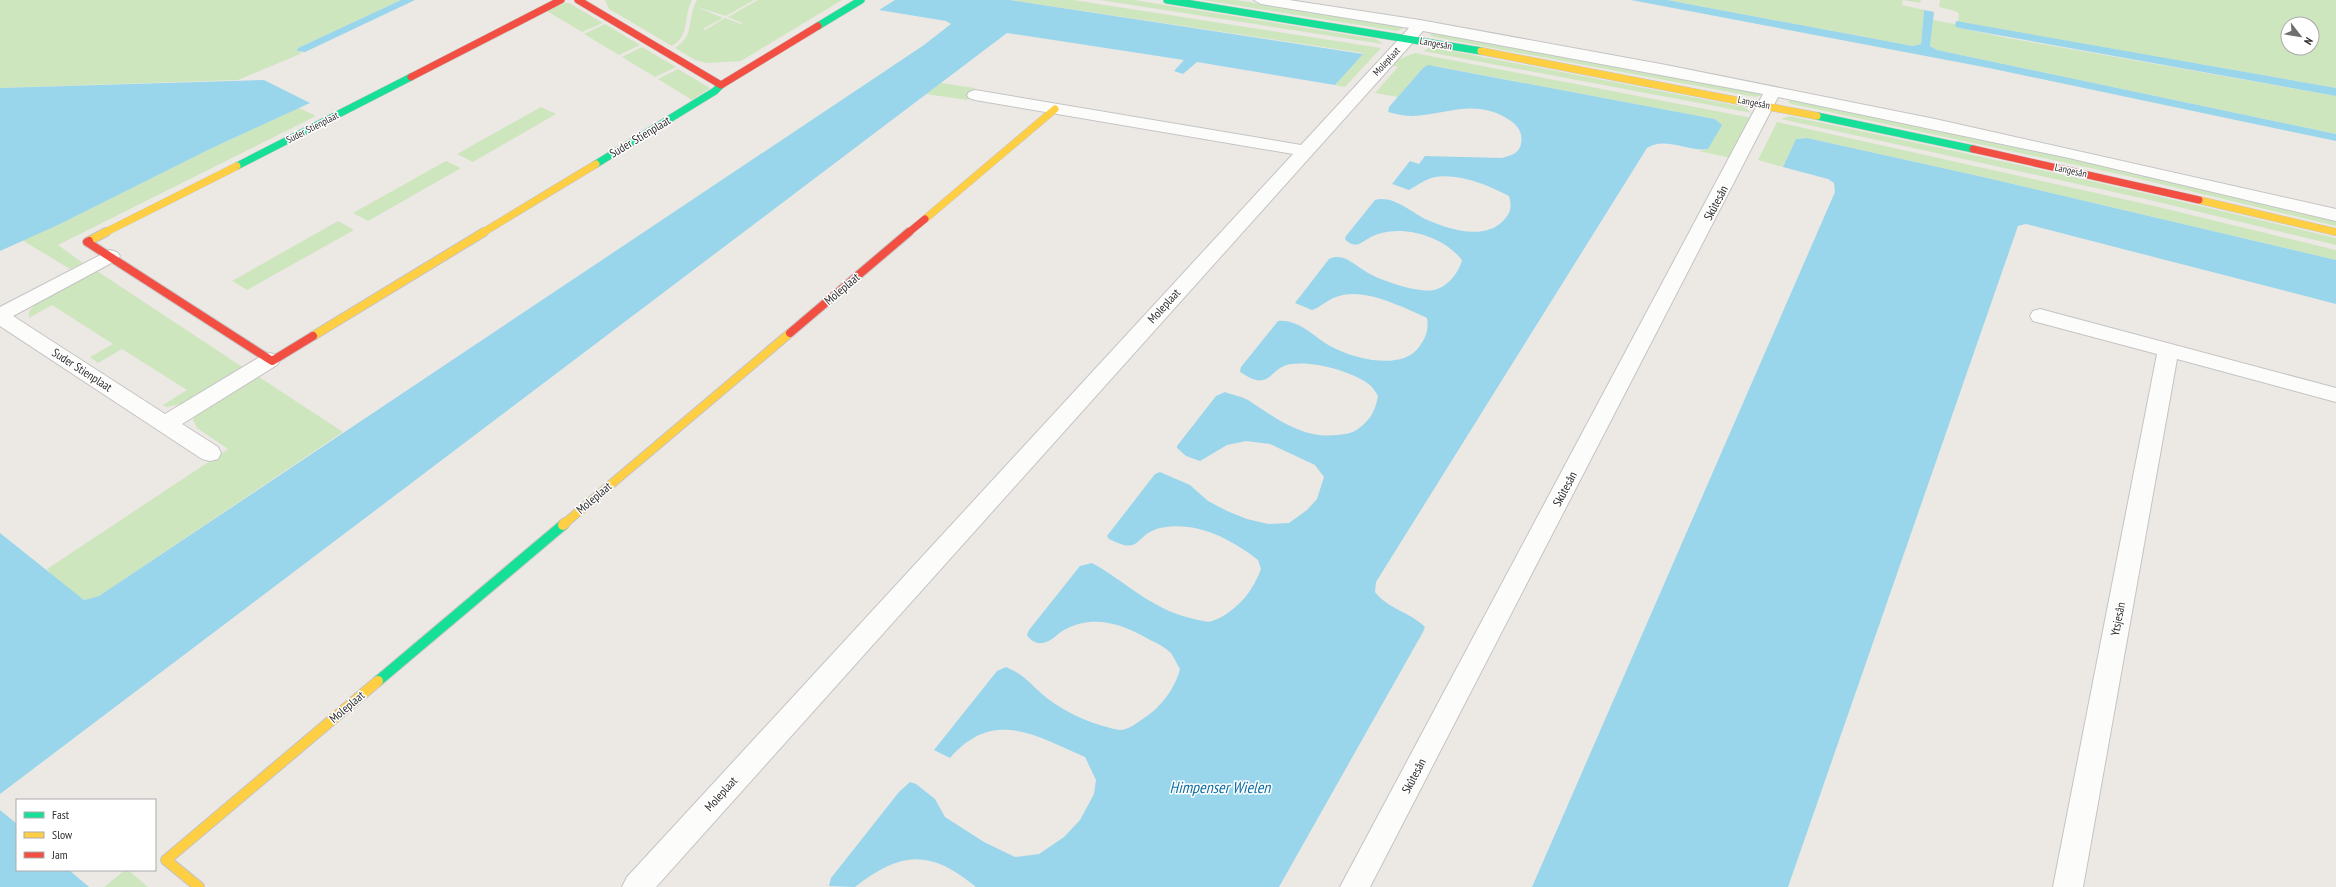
<svg xmlns="http://www.w3.org/2000/svg" width="2336" height="887" viewBox="0 0 2336 887" font-family="'PT Sans Narrow',sans-serif">
	<style>
		.green { fill: #cee6be; fill-rule: evenodd }
		.water { fill: #99d6ec }
		.lines { fill: none; stroke-linecap: round; stroke-linejoin: round }
		.street-casing { stroke: #c5c4c5; stroke-width: 2 }
		.fast-far1-casing { stroke: #c5c4c5; stroke-width: 8 }
		.fast-casing { stroke: #c5c4c5; stroke-width: 12 }
		.slow-far2-casing { stroke: #c5c4c5; stroke-width: 8 }
		.slow-far1-casing { stroke: #c5c4c5; stroke-width: 10 }
		.slow-casing { stroke: #c5c4c5; stroke-width: 12 }
		.jam-far1-casing { stroke: #c5c4c5; stroke-width: 8 }
		.jam-casing { stroke: #c5c4c5; stroke-width: 10 }
		.street { fill: #fcfcfb; fill-rule: evenodd }
		.fast-far1 { stroke: #16e098; stroke-width: 7 }
		.fast { stroke: #16e098; stroke-width: 10 }
		.slow-far2 { stroke: #ffcf43; stroke-width: 7 }
		.slow-far1 { stroke: #ffcf43; stroke-width: 8 }
		.slow { stroke: #ffcf43; stroke-width: 10 }
		.jam-far1 { stroke: #f24e42; stroke-width: 7 }
		.jam { stroke: #f24e42; stroke-width: 8 }
		.labels { text-anchor: middle; stroke-width: 3; stroke-linejoin: round; paint-order: stroke }
		.far-street-label { font-size: 10px; fill: #2e2e2e; stroke: #fff }
		.street-label { font-size: 12px; fill: #2e2e2e; stroke: #fff }
		.near-water-label { font-size: 16px; font-style: italic; fill: #0d6fa3; stroke: #fff }
	</style>
	<rect width="100%" height="100%" fill="#ece8e4"/>
	<path class="green" d="M0,0H401L298,48L300,53L305,52L238,80L0,88Z
		M605,0H692C683,17 690,36 672,46L609,9Z
		M697,0H754L726,16L697,7L723,18L703,29L705,30L725,18L741,24L742,23L728,17L758,0H842L741,61L707,63L695,60L675,48C696,35 686,19 697,0Z
		M1010,0H1073L1381,48L1345,87L1335,85L1363,53Z
		M1100,0H1134L1376,39L1383,44Z
		M1203,0H1236L1401,26L1402,29L1397,31Z
		M1667,0H1921L1920,3L1903,0L1902,5L1924,10L1921,44L1913,46Z
		M1940,0H2336V88L1958,22L1959,14L1955,11L1939,7ZM2288,24H2312V48H2288Z
		M565,3H569L603,23L582,32L547,11Z
		M1933,20L1955,24L1959,28L2008,38L2336,96V134L1937,50L1930,46Z
		M605,24L640,45L619,55L584,34Z
		M1432,32L1760,93L1761,95L1756,97L1434,37L1430,35Z
		M642,47L676,67L655,77L622,57Z
		M1431,47L1744,107L1752,113L1423,51Z
		M1415,53L1752,118L1731,158L1699,151L1708,149L1721,125L1715,119L1434,66L1423,68L1398,97L1375,93L1398,67L1392,65L1395,61Z
		M678,69L710,88L692,100L658,79Z
		M941,83L975,88L967,100L926,94Z
		M1790,99L2021,147L2336,220V226L2123,175L1792,104L1788,102Z
		M541,107L556,114L473,162L457,154Z
		M299,108L316,116L58,245L83,263L70,269L22,240L60,224L210,149Z
		M1789,116C1972,154 2154,194 2336,238V245L2150,200L1781,119Z
		M1777,122L2150,205L2336,250V260L1983,177L1807,138L1796,139L1783,167L1758,160Z
		M446,161L461,168L368,221L353,213Z
		M338,221L354,230L247,290L232,281Z
		M97,271L244,368L187,403L166,407L163,405L187,390L122,349L98,363L90,357L113,344L52,305L29,318V311L37,303Z
		M256,375L343,432L99,596L84,600L56,580L47,569L228,449L197,428L193,420L195,415Z
		M125,870H128L148,887H104Z"/>
	<path class="water" d="M401,0H415L305,52L297,51L298,48Z
		M895,0H1010L1363,54L1335,85L1197,62L1183,74L1174,71L1184,60L1007,33L0,794V533L84,600L99,596L924,45L951,24L946,21L879,10Z
		M1631,0H1667L1913,46L1921,44L1924,10L1934,12L1930,46L1937,50L2336,134V141L1989,68Z
		M1956,21L2336,88V96L1959,28L1955,26Z
		M1428,65L1715,119L1722,125L1708,149C1688,152 1665,136 1647,148L1376,582L1375,592C1388,609 1410,612 1425,627L1423,632L1279,887H976C930,849 901,851 855,887L829,886L831,878L899,792L910,782L916,784L935,799L945,817L984,842L1015,857L1039,854L1064,837L1080,820L1094,794L1096,780L1085,757C1035,735 993,708 950,758L934,750L997,671L1006,667C1026,676 1026,680 1042,694C1058,708 1082,720 1103,726C1108,727 1116,730 1121,730C1131,729 1139,721 1147,716C1162,706 1176,686 1180,669C1177,664 1174,658 1171,653C1166,648 1157,643 1150,640C1124,625 1095,614 1066,629C1057,633 1052,642 1042,643C1036,644 1030,640 1027,635L1029,630L1080,566L1092,563C1128,583 1152,610 1194,619C1199,620 1207,623 1212,621C1219,619 1227,614 1233,609C1246,599 1255,585 1261,569L1258,560C1232,539 1195,520 1160,528C1133,535 1143,556 1109,539L1107,536L1155,474L1160,472L1190,485L1208,501L1227,511L1247,519L1268,524L1289,523L1307,510L1317,499L1324,477L1315,465L1270,444L1246,441L1227,445L1200,461L1186,456L1177,448V446L1216,396L1225,392C1232,395 1241,396 1248,400C1276,418 1302,439 1337,435C1345,434 1351,434 1358,429C1370,420 1375,412 1378,396C1376,393 1374,389 1371,386C1354,371 1305,358 1284,366C1276,369 1271,378 1263,380C1255,382 1247,376 1240,372L1241,367L1278,321C1300,319 1314,338 1332,347C1354,359 1402,371 1419,347C1426,338 1429,329 1427,318C1403,307 1362,286 1336,297C1327,300 1321,307 1312,310L1295,303L1329,259C1345,251 1358,269 1372,275C1386,282 1418,293 1434,290C1448,287 1459,272 1462,260C1444,237 1406,225 1378,234C1371,236 1365,241 1359,244C1354,246 1348,243 1345,239L1346,236L1375,200C1393,195 1411,212 1425,219C1448,229 1483,241 1503,221C1511,213 1512,207 1509,196C1488,185 1459,173 1435,177C1425,179 1418,185 1409,190L1392,184L1410,161L1419,164L1425,156L1502,158C1511,155 1519,154 1521,144C1523,134 1519,127 1511,121C1476,97 1447,115 1412,116C1404,116 1396,114 1388,112L1389,107L1423,68Z
		M264,80L310,103L210,149L60,224L0,251V88Z
		M1807,138L1983,177L2336,260V304L2026,224L2018,226L1788,887H1532L1835,192L1834,183L1828,179L1783,167L1796,139Z
		M0,810L17,824V870H69L89,887H0Z"/>
	<g class="lines">
		<defs>
			<path id="street" d="M1254,0H1289L1420,20L1666,65L1935,119L2336,209V221L2069,158L1778,97L1370,887H1340L1763,94L1423,31L656,887H622L627,877L1293,154L975,100L969,98L967,95L969,92L975,90L1301,145L1409,28L1261,4Z
				M110,250L117,252L120,256L117,260L13,316L165,414L263,355L270,353L277,355L280,360L277,365L182,424L218,447L221,453L218,459L210,461L202,459L0,326V307Z
				M2040,309L2336,388V402L2177,359L2083,887H2053L2157,354L2033,321L2030,316L2033,311Z"/>
			<path id="fast-far1" d="M1167,0L1481,51
				M818,26L861,0
				M1817,116L1973,149
				M596,164L715,91L721,85
				M237,166L411,77"/>
			<path id="fast" d="M378,681L563,525"/>
			<path id="slow-far2" d="M1481,51L1817,116
				M2199,200L2336,232
				M925,219L1055,109
				M104,233L237,166
				M482,233L596,164"/>
			<path id="slow-far1" d="M89,241L106,232
				M313,336L484,232
				M564,524L790,333"/>
			<path id="slow" d="M563,525L565,523
				M199,887L166,860L378,681"/>
			<path id="jam-far1" d="M578,0L721,85L818,26
				M411,77L561,0
				M1973,149L2199,200
				M908,233L925,219"/>
			<path id="jam" d="M89,241L87,242L272,361L313,336
				M790,333L909,232"/>
		</defs>
		<use href="#street" class="street-casing"/>
		<use href="#fast-far1" class="fast-far1-casing"/>
		<use href="#fast" class="fast-casing"/>
		<use href="#slow-far2" class="slow-far2-casing"/>
		<use href="#slow-far1" class="slow-far1-casing"/>
		<use href="#slow" class="slow-casing"/>
		<use href="#jam-far1" class="jam-far1-casing"/>
		<use href="#jam" class="jam-casing"/>
		<use href="#street" class="street"/>
		<use href="#fast-far1" class="fast-far1"/>
		<use href="#fast" class="fast"/>
		<use href="#slow-far2" class="slow-far2"/>
		<use href="#slow-far1" class="slow-far1"/>
		<use href="#slow" class="slow"/>
		<use href="#jam-far1" class="jam-far1"/>
		<use href="#jam" class="jam"/>
	</g>
	<g class="labels">
		<g class="far-street-label">
			<text transform="translate(1436 43) rotate(10)" y="4">Langesân</text>
			<text transform="translate(1386 61) rotate(-47)" y="4">Moleplaat</text>
			<text transform="translate(1754 102) rotate(11)" y="4">Langesân</text>
			<text transform="translate(312 127) rotate(-27)" y="4">Suder Stienplaat</text>
			<text transform="translate(2071 170) rotate(13)" y="4">Langesân</text>
		</g>
		<g class="street-label">
			<text transform="translate(640 137) rotate(-31)" y="4">Suder Stienplaat</text>
			<text transform="translate(1716 203) rotate(-62)" y="4">Skûtesân</text>
			<text transform="translate(842 289) rotate(-40)" y="4">Moleplaat</text>
			<text transform="translate(1164 306) rotate(-48)" y="4">Moleplaat</text>
			<text transform="translate(82 370) rotate(33)" y="4">Suder Stienplaat</text>
			<text transform="translate(1565 489) rotate(-62)" y="4">Skûtesân</text>
			<text transform="translate(594 498) rotate(-40)" y="4">Moleplaat</text>
			<text transform="translate(2118 619) rotate(-79)" y="4">Ytsjesân</text>
			<text transform="translate(347 707) rotate(-40)" y="4">Moleplaat</text>
			<text transform="translate(1414 776) rotate(-62)" y="4">Skûtesân</text>
			<text transform="translate(721 794) rotate(-48)" y="4">Moleplaat</text>
		</g>
		<g class="near-water-label">
			<text x="1220" y="793">Himpenser Wielen</text>
		</g>
	</g>
	<rect x="16" y="799" width="140" height="72" fill="#ffffff" stroke="#ababab"/>
	<rect x="24" y="812" width="20" height="6" fill="#16e098" stroke="#ababab"/>
	<text x="52" y="819" font-size="12" fill="#2e2e2e">Fast</text>
	<rect x="24" y="832" width="20" height="6" fill="#ffcf43" stroke="#ababab"/>
	<text x="52" y="839" font-size="12" fill="#2e2e2e">Slow</text>
	<rect x="24" y="852" width="20" height="6" fill="#f24e42" stroke="#ababab"/>
	<text x="52" y="859" font-size="12" fill="#2e2e2e">Jam</text>
	<g transform="translate(2300 36) rotate(121)"><circle r="19" fill="#ffffff" stroke="#ababab"/>
	<path d="M0-3L7 15L0 10L-7 15Z" fill="#706f6e"/>
	<text y="-6" font-size="11" font-weight="bold" text-anchor="middle" fill="#2e2e2e">N</text>
	</g>
</svg>
